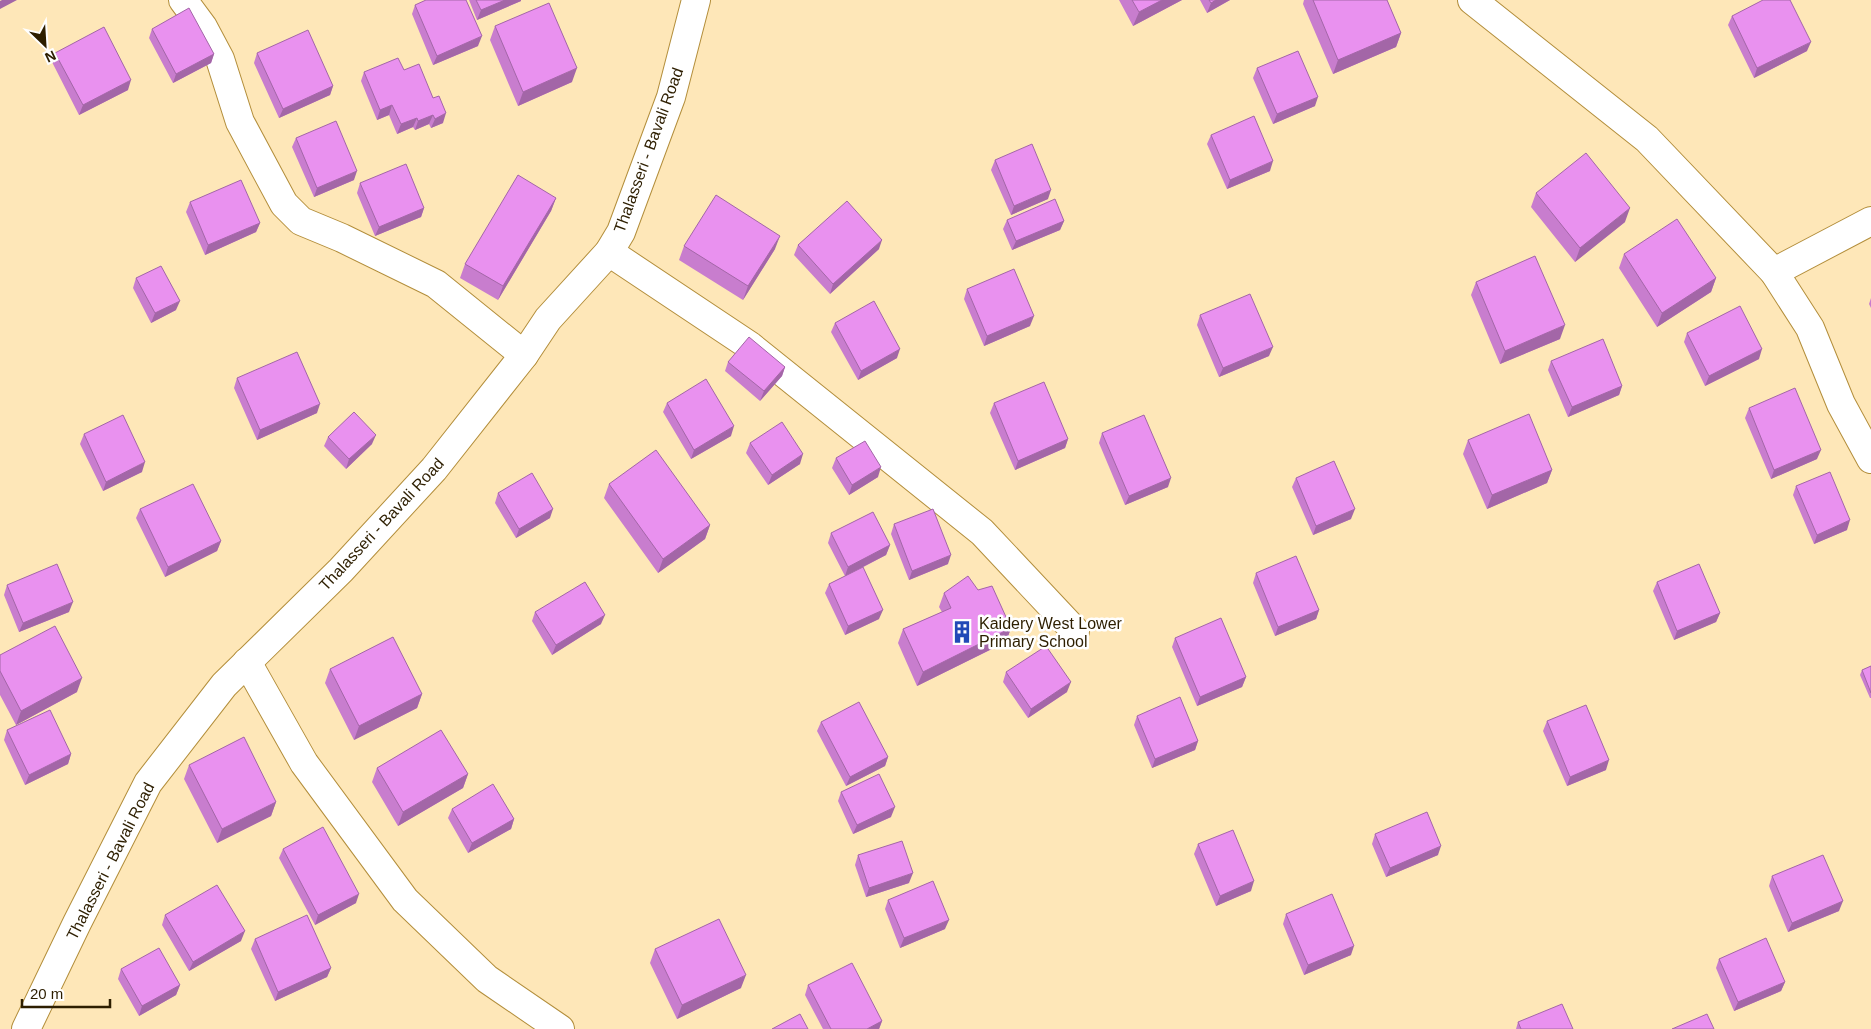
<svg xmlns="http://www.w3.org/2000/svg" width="1871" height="1029" viewBox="0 0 1871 1029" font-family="Arial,sans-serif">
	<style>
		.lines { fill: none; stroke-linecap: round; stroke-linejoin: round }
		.minor-casing { stroke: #b38e3b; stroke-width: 30 }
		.tertiary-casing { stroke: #b38e3b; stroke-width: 30 }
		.secondary-casing { stroke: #b38e3b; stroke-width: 30 }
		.minor { stroke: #fff; stroke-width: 28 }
		.tertiary { stroke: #fff; stroke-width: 28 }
		.secondary { stroke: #fff; stroke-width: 28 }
		.wall { fill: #c87dce }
		.shaded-wall { fill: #a366a7 }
		.building { fill: #e991ef; stroke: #a366a7 }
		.labels { text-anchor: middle; stroke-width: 5; stroke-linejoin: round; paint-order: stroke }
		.street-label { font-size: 16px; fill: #2d1e00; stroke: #fff }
		.poi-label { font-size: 16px; fill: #2d1e00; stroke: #fff; text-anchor: start }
	</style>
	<rect width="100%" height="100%" fill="#fee7b8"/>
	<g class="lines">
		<defs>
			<path id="minor" d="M183,0L203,27L220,59L240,122L284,204L301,221L342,238L436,284L524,355
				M609,252L750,346L982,532L1075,631
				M1774,272L1871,221
				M247,662L304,763L405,900L487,979L560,1029"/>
			<path id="tertiary" d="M1472,0L1647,139L1774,272L1810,328L1841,404L1871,459"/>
			<path id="secondary" d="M26,1029L77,923L148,783L224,685L341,570L434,469L524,355L548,319L609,252L621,232L671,97L696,0"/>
		</defs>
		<use href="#minor" class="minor-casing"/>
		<use href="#tertiary" class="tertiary-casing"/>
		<use href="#secondary" class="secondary-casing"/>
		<use href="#minor" class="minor"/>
		<use href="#tertiary" class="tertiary"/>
		<use href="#secondary" class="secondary"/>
	</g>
	<path class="wall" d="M469,0H521V1L477,20Z
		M1119,0H1182L1133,26Z
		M1200,0H1230L1207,13Z
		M1304,0H1387L1401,33L1396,47L1333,74L1303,4Z
		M415,5L478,46L433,65L412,14Z
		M1732,16L1807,51L1754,78L1728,25Z
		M495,26L572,82L518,106L490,40Z
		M152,29L214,54L211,63L173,83L149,38Z
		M55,53L128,90L79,115L52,62Z
		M257,53L333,86L330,95L279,118L254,63Z
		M1257,68L1315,106L1273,124L1253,78Z
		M404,70L443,123L431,128L429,124L415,130L413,127L397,134L389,115L377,120L361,81L364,72Z
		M1211,135L1270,171L1227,189L1207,144Z
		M296,138L354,180L314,197L292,147Z
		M995,160L1048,199L1011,215L991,170Z
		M360,183L424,208L421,217L375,236L357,193Z
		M1536,193L1625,222L1575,262L1531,207Z
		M556,198L551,211L498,300L460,278L465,264Z
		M190,202L260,223L256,232L205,255L186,212Z
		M1007,220L1064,221L1060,230L1012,250L1003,229Z
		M798,245L879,249L830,294L794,255Z
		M684,246L775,249L743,300L679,260Z
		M1624,254L1716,278L1711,292L1657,327L1619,268Z
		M136,278L176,310L151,323L133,288Z
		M1476,282L1560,339L1500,364L1471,295Z
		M967,289L1030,326L984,346L964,299Z
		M1871,298V308L1869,304Z
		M1200,315L1269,356L1219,377L1197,325Z
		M835,323L897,358L858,380L831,332Z
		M1687,333L1759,359L1705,386L1684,342Z
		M1551,361L1622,386L1619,395L1568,417L1548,370Z
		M728,362L785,367L782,376L760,401L725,371Z
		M237,378L317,413L257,440L234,388Z
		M667,403L731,436L691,459L663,412Z
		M994,403L1068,439L1065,448L1015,470L990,413Z
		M1749,408L1817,459L1771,479L1745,418Z
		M1102,433L1168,487L1125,505L1099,443Z
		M84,434L142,472L103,491L80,444Z
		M328,437L372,444L346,469L324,446Z
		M1468,440L1552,470L1547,483L1487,509L1463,454Z
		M750,443L800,464L768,485L746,453Z
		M836,458L878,477L849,495L832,468Z
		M1296,478L1351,519L1313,535L1292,487Z
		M609,484L710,525L705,539L658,573L604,498Z
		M1796,486L1847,530L1814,544L1793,495Z
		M498,493L550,518L516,538L495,503Z
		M140,509L221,541L217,551L165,577L136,518Z
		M894,524L948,564L909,580L891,534Z
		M831,533L890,545L886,555L854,572L879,619L845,635L825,593L829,584L845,576L828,543Z
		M1256,573L1319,610L1316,619L1275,636L1253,583Z
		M1657,582L1720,613L1716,622L1674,640L1653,591Z
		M7,585L69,612L19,632L4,595Z
		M978,590L1011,628L1006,642L917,686L898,643L903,629L942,612L939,607L944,593Z
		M535,612L601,624L552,655L532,621Z
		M1175,638L1246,677L1242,687L1197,706L1172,647Z
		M0,655L77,692L16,725L0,695Z
		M1871,666V698H1870L1860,675L1862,670Z
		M330,669L422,694L417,708L354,740L325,683Z
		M1006,672L1067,692L1028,718L1003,682Z
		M1137,716L1198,741L1195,750L1152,768L1134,725Z
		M1547,721L1606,770L1567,786L1543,731Z
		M821,722L888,757L885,766L846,786L817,731Z
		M7,730L71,754L68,764L25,785L4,740Z
		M189,765L276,802L271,816L217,843L184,779Z
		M377,768L468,774L463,788L398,826L372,782Z
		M841,792L891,817L853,834L838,801Z
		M452,809L514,819L511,829L468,853L448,818Z
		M1375,834L1438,855L1386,877L1372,844Z
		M1198,844L1251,891L1216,906L1194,854Z
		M283,849L356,903L315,925L279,858Z
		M858,855L909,883L866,897L855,865Z
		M1772,876L1839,911L1788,932L1769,886Z
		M888,900L945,929L900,948L885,909Z
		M1286,914L1351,955L1304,975L1283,924Z
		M165,915L241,941L189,971L162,925Z
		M255,939L331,968L327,977L275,1001L251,949Z
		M655,949L741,988L677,1019L650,963Z
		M1719,959L1785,982L1781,991L1734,1011L1716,968Z
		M121,969L180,985L176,995L139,1016L118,979Z
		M808,985L882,1021L879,1029H823L805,995Z
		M1518,1022L1573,1029H1516Z"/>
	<path class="shaded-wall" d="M2,0H17L0,9V1Z
		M505,0H521V1L477,20L481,10Z
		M1162,0H1182L1133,26L1139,12Z
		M1216,0H1230L1207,13L1211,3Z
		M1401,33L1396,47L1333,74L1338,60Z
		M482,36L478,46L433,65L437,56Z
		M1811,42L1807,51L1754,78L1757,68Z
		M214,54L211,63L173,83L176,74Z
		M577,68L572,82L518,106L523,92Z
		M131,80L128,90L79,115L83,105Z
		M333,86L330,95L279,118L283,109Z
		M1318,97L1315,106L1273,124L1277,114Z
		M392,105L389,115L377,120L380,110Z
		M446,113L443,123L431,128L435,119Z
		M433,115L429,124L415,130L418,121Z
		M417,118L413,127L397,134L401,124Z
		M1273,161L1270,171L1227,189L1230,180Z
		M357,171L354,180L314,197L317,188Z
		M1051,190L1048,199L1011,215L1014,206Z
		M556,198L551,211L498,300L503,286Z
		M424,208L421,217L375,236L379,227Z
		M1630,208L1625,222L1575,262L1580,248Z
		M1064,221L1060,230L1012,250L1016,241Z
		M260,223L256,232L205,255L208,245Z
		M780,236L775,249L743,300L748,286Z
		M882,240L879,249L830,294L833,284Z
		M1716,278L1711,292L1657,327L1662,313Z
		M180,301L176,310L151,323L155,313Z
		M1034,316L1030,326L984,346L987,336Z
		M1565,325L1560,339L1500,364L1505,351Z
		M1273,347L1269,356L1219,377L1223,368Z
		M900,349L897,358L858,380L861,371Z
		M1762,349L1759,359L1705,386L1709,376Z
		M785,367L782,376L760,401L764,391Z
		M1622,386L1619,395L1568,417L1572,407Z
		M320,404L317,413L257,440L260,430Z
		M734,426L731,436L691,459L694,450Z
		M376,435L372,444L346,469L349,459Z
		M1068,439L1065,448L1015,470L1018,461Z
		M1821,450L1817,459L1771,479L1774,470Z
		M803,454L800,464L768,485L772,475Z
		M145,462L142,472L103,491L106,482Z
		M881,467L878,477L849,495L852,485Z
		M1552,470L1547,483L1487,509L1492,495Z
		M1171,478L1168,487L1125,505L1129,496Z
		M553,509L550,518L516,538L519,529Z
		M1355,509L1351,519L1313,535L1316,526Z
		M1850,520L1847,530L1814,544L1817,535Z
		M710,525L705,539L658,573L663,559Z
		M221,541L217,551L165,577L168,567Z
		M890,545L886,555L845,576L848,567Z
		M951,555L948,564L909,580L912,571Z
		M73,602L69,612L19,632L23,623Z
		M883,610L879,619L845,635L848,626Z
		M1319,610L1316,619L1275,636L1278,627Z
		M1720,613L1716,622L1674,640L1677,631Z
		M605,615L601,624L552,655L556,645Z
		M1011,628L1006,642L917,686L923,672Z
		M1246,677L1242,687L1197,706L1200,697Z
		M82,678L77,692L16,725L21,711Z
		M1071,682L1067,692L1028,718L1031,709Z
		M422,694L417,708L354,740L359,726Z
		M1198,741L1195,750L1152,768L1155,759Z
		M71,754L68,764L25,785L29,775Z
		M888,757L885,766L846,786L850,777Z
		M1609,760L1606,770L1567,786L1570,777Z
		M468,774L463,788L398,826L403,812Z
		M276,802L271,816L217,843L222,829Z
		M895,807L891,817L853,834L857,825Z
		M514,819L511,829L468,853L472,843Z
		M1441,846L1438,855L1386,877L1390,868Z
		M913,873L909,883L866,897L869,888Z
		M1254,881L1251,891L1216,906L1220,896Z
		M359,894L356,903L315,925L318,915Z
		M1843,901L1839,911L1788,932L1792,923Z
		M949,920L945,929L900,948L904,938Z
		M245,931L241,941L189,971L193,962Z
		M1354,946L1351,955L1304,975L1308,965Z
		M331,968L327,977L275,1001L278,992Z
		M746,975L741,988L677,1019L682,1005Z
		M1785,982L1781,991L1734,1011L1738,1002Z
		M180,985L176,995L139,1016L142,1006Z
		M882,1021L879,1029H867Z"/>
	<path class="building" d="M426,0H466L482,36L437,56L415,5Z
		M476,0H505L481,10Z
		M1132,0H1162L1139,12Z
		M1209,0H1216L1211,3Z
		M1313,0H1387L1401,33L1338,60Z
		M1763,0H1790L1811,42L1757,68L1732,16Z
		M549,3L577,68L523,92L495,26Z
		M189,8L214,54L176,74L152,29Z
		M104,27L131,80L83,105L55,53Z
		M308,30L333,86L283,109L257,53Z
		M1298,51L1318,97L1277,114L1257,68Z
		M398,58L404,70L419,64L433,98L439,96L446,113L435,119L433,115L418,121L417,118L401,124L392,105L380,110L364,72Z
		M1254,116L1273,161L1230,180L1211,135Z
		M336,121L357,171L317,188L296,138Z
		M1032,144L1051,190L1014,206L995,160Z
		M1586,153L1630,208L1580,248L1536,193Z
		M406,164L424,208L379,227L360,183Z
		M518,175L556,198L503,286L465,264Z
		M241,180L260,223L208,245L190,202Z
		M716,195L780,236L748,286L684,246Z
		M1055,199L1064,221L1016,241L1007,220Z
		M847,201L882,240L833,284L798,245Z
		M1677,219L1716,278L1662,313L1624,254Z
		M1535,256L1565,325L1505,351L1476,282Z
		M161,266L180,301L155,313L136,278Z
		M1014,269L1034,316L987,336L967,289Z
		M1250,294L1273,347L1223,368L1200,315Z
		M874,301L900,349L861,371L835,323Z
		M1740,306L1762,349L1709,376L1687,333Z
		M749,337L785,367L764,391L728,362Z
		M1603,339L1622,386L1572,407L1551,361Z
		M297,352L320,404L260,430L237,378Z
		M706,379L734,426L694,450L667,403Z
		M1044,382L1068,439L1018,461L994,403Z
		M1795,388L1821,450L1774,470L1749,408Z
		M354,412L376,435L349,459L328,437Z
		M1529,414L1552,470L1492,495L1468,440Z
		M123,415L145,462L106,482L84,434Z
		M1144,415L1171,478L1129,496L1102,433Z
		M782,422L803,454L772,475L750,443Z
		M865,441L881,467L852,485L836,458Z
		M656,450L710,525L663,559L609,484Z
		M1334,461L1355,509L1316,526L1296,478Z
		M1830,472L1850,520L1817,535L1796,486Z
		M532,473L553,509L519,529L498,493Z
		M193,484L221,541L168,567L140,509Z
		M933,509L951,555L912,571L894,524Z
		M873,512L890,545L848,567L831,533Z
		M1296,556L1319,610L1278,627L1256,573Z
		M57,564L73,602L23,623L7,585Z
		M1699,564L1720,613L1677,631L1657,582Z
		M863,567L883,610L848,626L829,584Z
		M968,576L978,590L992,586L1011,628L923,672L903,629L951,608L944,593Z
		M585,582L605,615L556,645L535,612Z
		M1221,618L1246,677L1200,697L1175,638Z
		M55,626L82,678L21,711L0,671V655Z
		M393,637L422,694L359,726L330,669Z
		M1046,646L1071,682L1031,709L1006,672Z
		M1871,666V693L1862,670Z
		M1180,697L1198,741L1155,759L1137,716Z
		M859,702L888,757L850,777L821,722Z
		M1586,705L1609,760L1570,777L1547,721Z
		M50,710L71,754L29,775L7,730Z
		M441,730L468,774L403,812L377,768Z
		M244,737L276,802L222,829L189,765Z
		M879,774L895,807L857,825L841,792Z
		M493,784L514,819L472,843L452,809Z
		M1427,812L1441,846L1390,868L1375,834Z
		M323,827L359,894L318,915L283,849Z
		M1233,830L1254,881L1220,896L1198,844Z
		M902,841L913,873L869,888L858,855Z
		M1823,855L1843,901L1792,923L1772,876Z
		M933,881L949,920L904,938L888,900Z
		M217,885L245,931L193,962L165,915Z
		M1332,894L1354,946L1308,965L1286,914Z
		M307,915L331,968L278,992L255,939Z
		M719,919L746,975L682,1005L655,949Z
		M1766,938L1785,982L1738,1002L1719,959Z
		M159,948L180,985L142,1006L121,969Z
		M852,963L882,1021L867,1029H831L808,985Z
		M1562,1004L1573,1029H1521L1518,1022Z
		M800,1014L808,1029H772Z
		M1707,1014L1714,1029H1672Z"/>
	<defs>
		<symbol id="building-bare" viewBox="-9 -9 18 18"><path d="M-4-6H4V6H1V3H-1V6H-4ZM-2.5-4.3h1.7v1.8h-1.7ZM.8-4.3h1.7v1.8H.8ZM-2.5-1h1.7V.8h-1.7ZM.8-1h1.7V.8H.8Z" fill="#2149b7" stroke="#fff" stroke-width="2.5" paint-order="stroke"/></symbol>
	</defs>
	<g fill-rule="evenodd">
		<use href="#building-bare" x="946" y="616" width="32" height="32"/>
	</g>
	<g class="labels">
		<g class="street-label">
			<text transform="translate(648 150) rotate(-70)" y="6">Thalasseri - Bavali Road</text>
			<text transform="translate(381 524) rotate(-47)" y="6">Thalasseri - Bavali Road</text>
			<text transform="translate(110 861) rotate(-63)" y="6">Thalasseri - Bavali Road</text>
		</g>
		<g class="poi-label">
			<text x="979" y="629">Kaidery West Lower<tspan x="979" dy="18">Primary School</tspan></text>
		</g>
	</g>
	<g transform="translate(45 45) rotate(155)" stroke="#ffffff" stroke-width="4" paint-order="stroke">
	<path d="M0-4L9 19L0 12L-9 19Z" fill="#2d1e00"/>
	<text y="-8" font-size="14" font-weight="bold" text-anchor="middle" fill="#2d1e00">N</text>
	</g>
	<path d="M22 999v8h88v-8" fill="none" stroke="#2d1e00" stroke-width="2.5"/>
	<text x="30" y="999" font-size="15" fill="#2d1e00" stroke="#ffffff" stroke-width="4" paint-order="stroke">20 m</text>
</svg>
